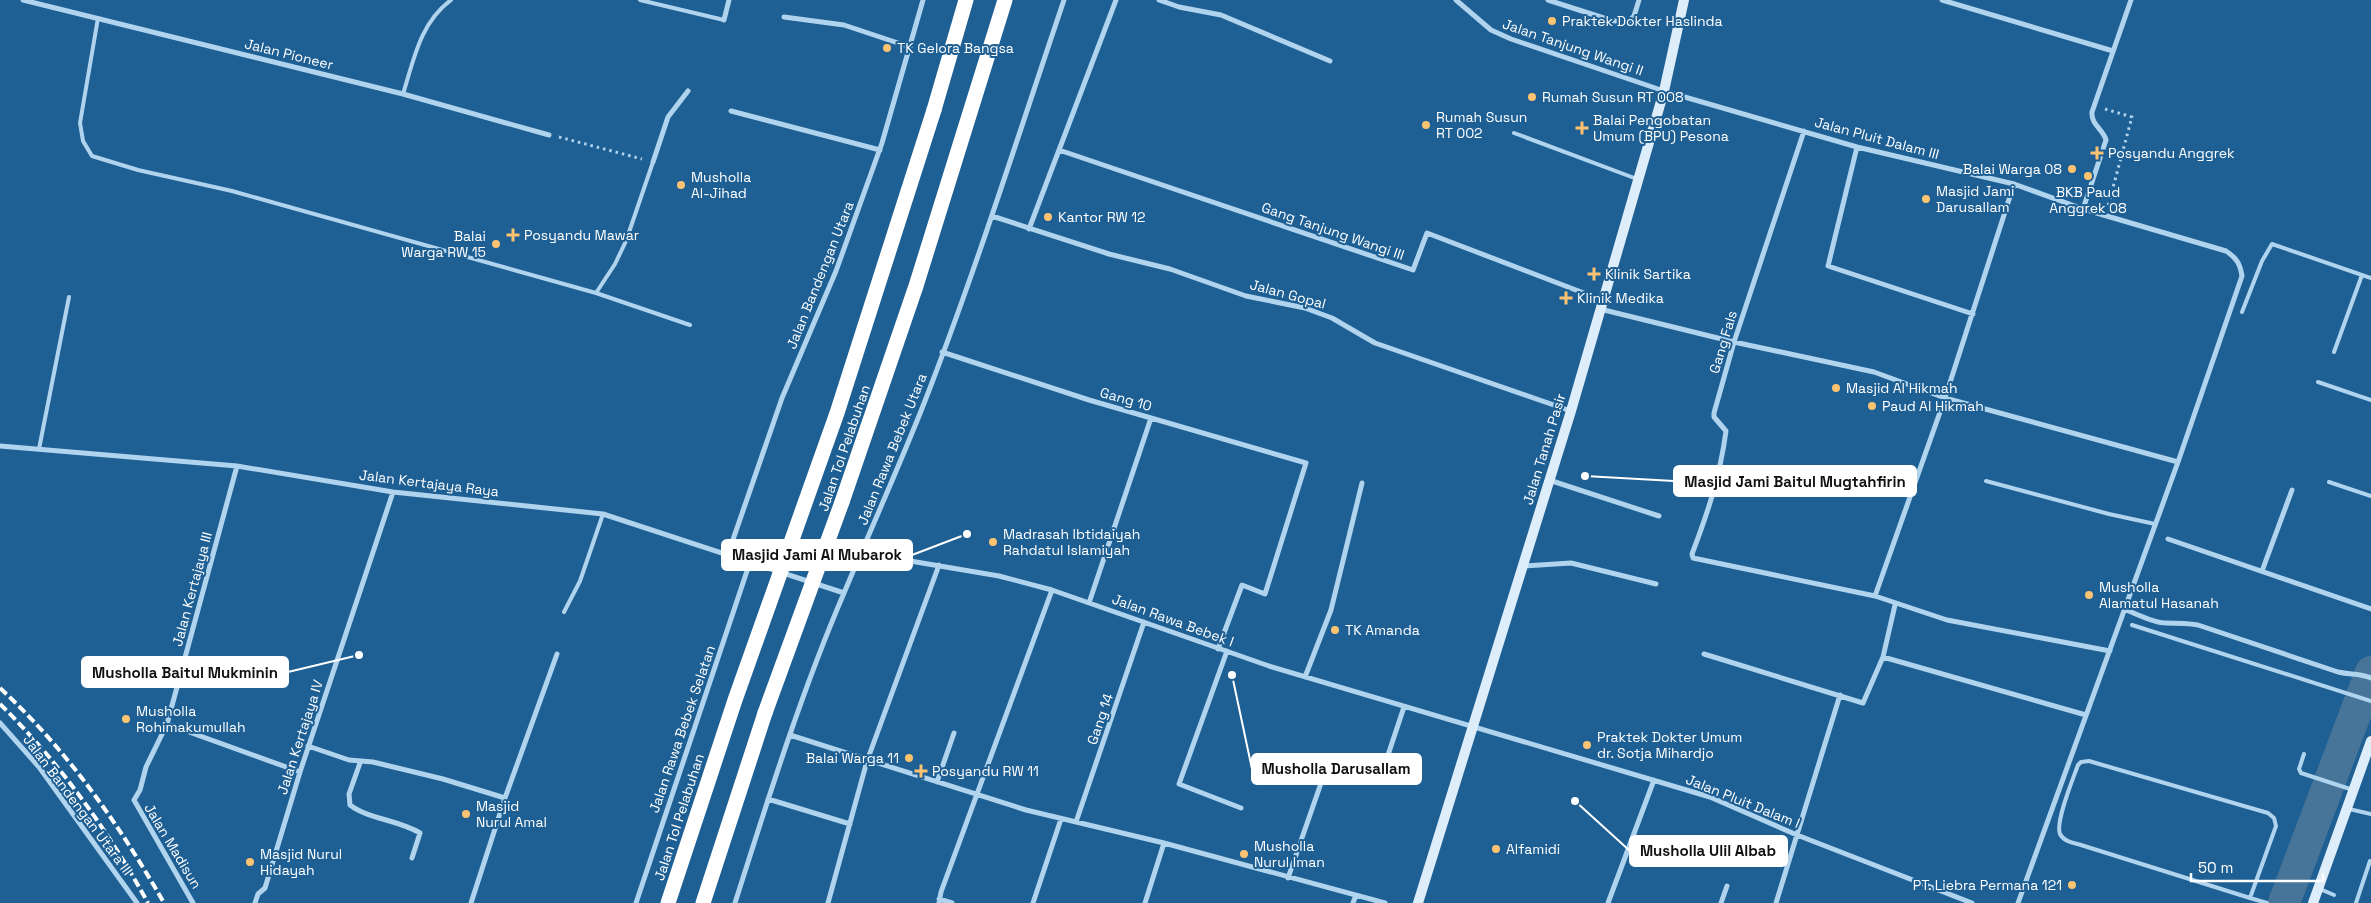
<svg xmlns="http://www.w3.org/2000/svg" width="2371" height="903" viewBox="0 0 2371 903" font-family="'Space Grotesk',sans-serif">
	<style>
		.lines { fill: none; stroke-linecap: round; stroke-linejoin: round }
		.river { stroke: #477599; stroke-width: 32 }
		.path { stroke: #b1d4ee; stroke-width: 3; stroke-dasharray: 2.5 4; stroke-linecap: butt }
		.lane { stroke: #b1d4ee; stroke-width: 4 }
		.street { stroke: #b1d4ee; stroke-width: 5 }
		.secondary { stroke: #deedfa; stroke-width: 10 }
		.highway { stroke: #fff; stroke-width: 15 }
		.rail { stroke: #fff; stroke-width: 4; stroke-dasharray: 9 4; stroke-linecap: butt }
		.highway-bridge { stroke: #fff; stroke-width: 15 }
		.poi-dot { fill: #fdc370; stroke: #1e5f94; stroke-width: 2 }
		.labels { text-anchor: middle; stroke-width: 4; stroke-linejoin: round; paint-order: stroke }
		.poi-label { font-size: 14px; fill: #fff; stroke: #1e5f94; text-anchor: start }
		.street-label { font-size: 14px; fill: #fff; stroke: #1e5f94 }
		.leader { fill: none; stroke: #fff; stroke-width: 2 }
		.callout-dot { fill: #fff; stroke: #1e5f94; stroke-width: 2 }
		.callout { fill: #fff; stroke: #fff; stroke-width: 2 }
		.callout-label { font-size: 15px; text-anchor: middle; font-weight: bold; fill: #111 }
	</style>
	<rect width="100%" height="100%" fill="#1e5f94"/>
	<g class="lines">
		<path class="river" d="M2284,903L2371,672"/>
		<path class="path" d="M2105,109L2132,117L2108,206
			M559,137L642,159"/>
		<path class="lane" d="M640,0L724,20
			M98,18L80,123L83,141L92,156L138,170L232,191L596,293L690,325
			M403,94C414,59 420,23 451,0
			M1514,133L1637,179
			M596,293L615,264L626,241L653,162
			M2242,312L2262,261L2272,244L2371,278
			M2334,352L2362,275
			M2318,382L2371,400
			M39,449L69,297
			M1986,481L2109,514L2155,524
			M2329,482L2371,496
			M564,612L580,581L603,514
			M2132,625L2371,701
			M2304,754L2299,769L2301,773L2353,790
			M2349,809L2371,814
			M2320,889L2334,895
			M2250,898L2276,826L2274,818L2268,813L2089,761L2081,762L2078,765C2073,779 2055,822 2060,834C2064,842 2074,843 2081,845L2250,898L2267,903
			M2356,903L2370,861"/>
		<path class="street" d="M23,0L403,94L549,135
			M1159,0L1179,7L1221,15L1330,61
			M1456,0L1491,30L1511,39L1664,91L1857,147L2014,184L2083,209L2226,251C2237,258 2240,264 2242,276L2178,462L2018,903
			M1548,0L1610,20L1627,23L1634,16L1639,0
			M1942,0L2113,51
			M784,17L844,25L910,47
			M724,20L729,0
			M731,111L880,150
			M1804,131L1734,342L1714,413V417L1726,431C1720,476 1708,512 1692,554L1693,558L1875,596L1947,620L2110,651
			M1857,147L1828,266L1973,314
			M1059,150L1413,270L1427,233L1602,300
			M653,162L668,117L688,91
			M2083,209L2106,140C2103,129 2091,125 2092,112L2131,0
			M992,216L1109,254L1170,269L1246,296L1305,308L1332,318L1375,343L1571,411
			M1029,229L1116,0
			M1600,309L1734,342L1874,372L1945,398L2178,462
			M942,352L1089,400L1306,463L1265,594L1242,585L1218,649
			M0,446L237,466L393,492L603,514L844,593
			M1549,480L1659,516
			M2168,539L2371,609
			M863,553L999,576L1052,590L1269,666L1710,797L1797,835L1972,903
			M728,554L782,398L836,271L882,143L923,0
			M1523,566L1571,563L1656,584
			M2262,571L2292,490
			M1875,596L1945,398L2014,184
			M1089,603L1151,418
			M2124,609C2137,614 2153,623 2166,623C2178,623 2186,623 2198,625L2338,672C2351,675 2359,673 2371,678
			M1227,651L1179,784L1241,808
			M1704,654L1863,703L1883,657L1895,605
			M1883,657L2086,715
			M1305,677L1331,610L1362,483
			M0,723L39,767L137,903
			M167,724L300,772
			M790,735L1026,810L1164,843L1385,903
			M308,746L349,760L373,762L443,779L505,798
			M360,763L349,794L350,805C368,819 399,820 420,833L412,858
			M937,782L954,733
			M768,799L850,824
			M1076,822L1144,622
			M1288,878L1327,766L1379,782L1404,707
			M939,899L952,903
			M193,903L134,800L140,790L146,767L167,724L237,466
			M255,903L258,894L265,888L300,772L393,492
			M471,903L505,798L557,654
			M636,903L750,562
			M735,903C768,799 801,693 844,593C870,531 898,469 923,406C975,273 1018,136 1064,0
			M828,903L867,761L939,565
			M939,903L941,892L1052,590
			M1033,903L1061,819
			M1145,903L1164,843
			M1353,903L1356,895
			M1608,903L1654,780
			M1721,903L1727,886
			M1776,903L1840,695"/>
		<path class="secondary" d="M1418,903L1571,411L1664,91L1684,0
			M2313,903L2371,741"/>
		<path class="highway" d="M934,110L966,0
			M842,502L916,286L1005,0
			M703,903L765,713"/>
		<path class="rail" d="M0,688C67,750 119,824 164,903
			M0,704C59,762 108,830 148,903"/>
		<path class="highway-bridge" d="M765,713L842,502
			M668,903L735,700L837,413L934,110"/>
	</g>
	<g class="poi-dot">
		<circle cx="1552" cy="21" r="5"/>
		<circle cx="887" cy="48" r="5"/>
		<circle cx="1532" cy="97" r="5"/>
		<circle cx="1426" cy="125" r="5"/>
		<path d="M1579.5 120.5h5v5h5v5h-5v5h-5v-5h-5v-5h5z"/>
		<path d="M2094.5 145.5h5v5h5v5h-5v5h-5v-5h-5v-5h5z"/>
		<circle cx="2072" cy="169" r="5"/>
		<circle cx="2088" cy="176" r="5"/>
		<circle cx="681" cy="185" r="5"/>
		<circle cx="1926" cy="199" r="5"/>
		<circle cx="1048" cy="217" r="5"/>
		<path d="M510.5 227.5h5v5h5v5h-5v5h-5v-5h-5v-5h5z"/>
		<circle cx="496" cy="244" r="5"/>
		<path d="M1591.5 266.5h5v5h5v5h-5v5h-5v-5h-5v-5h5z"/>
		<path d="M1563.5 290.5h5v5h5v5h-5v5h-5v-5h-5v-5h5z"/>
		<circle cx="1836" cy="388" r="5"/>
		<circle cx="1872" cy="406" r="5"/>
		<circle cx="993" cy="542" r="5"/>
		<circle cx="2089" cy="595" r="5"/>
		<circle cx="1335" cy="630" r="5"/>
		<circle cx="126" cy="719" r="5"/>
		<circle cx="1587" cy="745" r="5"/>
		<circle cx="909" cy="758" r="5"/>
		<path d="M918.5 763.5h5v5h5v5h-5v5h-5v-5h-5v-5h5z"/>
		<circle cx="466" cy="814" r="5"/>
		<circle cx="1496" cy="849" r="5"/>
		<circle cx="1244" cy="854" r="5"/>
		<circle cx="250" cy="862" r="5"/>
		<circle cx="2072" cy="885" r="5"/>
	</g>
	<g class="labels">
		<g class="poi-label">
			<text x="1562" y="26">Praktek Dokter Haslinda</text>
			<text x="897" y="53">TK Gelora Bangsa</text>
			<text x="1542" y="102">Rumah Susun RT 008</text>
			<text x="1436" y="122">Rumah Susun<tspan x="1436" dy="16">RT 002</tspan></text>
			<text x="1593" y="125">Balai Pengobatan<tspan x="1593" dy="16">Umum (BPU) Pesona</tspan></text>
			<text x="2108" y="158">Posyandu Anggrek</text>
			<text x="2062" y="174" text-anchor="end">Balai Warga 08</text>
			<text x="691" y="182">Musholla<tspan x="691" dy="16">Al-Jihad</tspan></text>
			<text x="1936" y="196">Masjid Jami<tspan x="1936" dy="16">Darusallam</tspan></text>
			<text x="2088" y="197" text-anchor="middle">BKB Paud<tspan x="2088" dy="16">Anggrek 08</tspan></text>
			<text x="1058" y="222">Kantor RW 12</text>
			<text x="524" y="240">Posyandu Mawar</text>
			<text x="486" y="241" text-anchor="end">Balai<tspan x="486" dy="16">Warga RW 15</tspan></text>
			<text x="1605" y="279">Klinik Sartika</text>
			<text x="1577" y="303">Klinik Medika</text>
			<text x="1846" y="393">Masjid Al Hikmah</text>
			<text x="1882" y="411">Paud Al Hikmah</text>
			<text x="1003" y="539">Madrasah Ibtidaiyah<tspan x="1003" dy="16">Rahdatul Islamiyah</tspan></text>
			<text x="2099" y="592">Musholla<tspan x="2099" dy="16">Alamatul Hasanah</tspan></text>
			<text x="1345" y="635">TK Amanda</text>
			<text x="136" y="716">Musholla<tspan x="136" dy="16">Rohimakumullah</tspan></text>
			<text x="1597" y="742">Praktek Dokter Umum<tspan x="1597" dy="16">dr. Sotja Mihardjo</tspan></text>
			<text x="899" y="763" text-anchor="end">Balai Warga 11</text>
			<text x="932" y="776">Posyandu RW 11</text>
			<text x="476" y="811">Masjid<tspan x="476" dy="16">Nurul Amal</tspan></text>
			<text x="1254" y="851">Musholla<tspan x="1254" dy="16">Nurul Iman</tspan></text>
			<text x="1506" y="854">Alfamidi</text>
			<text x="260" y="859">Masjid Nurul<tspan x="260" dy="16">Hidayah</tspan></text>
			<text x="2062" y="890" text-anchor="end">PT. Liebra Permana 121</text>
		</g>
		<g class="street-label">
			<text transform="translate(1573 47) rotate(19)" y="5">Jalan Tanjung Wangi II</text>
			<text transform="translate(289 54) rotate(14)" y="5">Jalan Pioneer</text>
			<text transform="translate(1877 138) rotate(15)" y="5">Jalan Pluit Dalam III</text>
			<text transform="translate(1333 231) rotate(19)" y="5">Gang Tanjung Wangi III</text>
			<text transform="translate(820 275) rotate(-68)" y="5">Jalan Bandengan Utara</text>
			<text transform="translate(1288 294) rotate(15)" y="5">Jalan Gopal</text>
			<text transform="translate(1723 342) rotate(-73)" y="5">Gang Fals</text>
			<text transform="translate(1126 399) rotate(16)" y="5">Gang 10</text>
			<text transform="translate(844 448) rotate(-71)" y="5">Jalan Tol Pelabuhan</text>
			<text transform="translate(892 449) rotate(-68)" y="5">Jalan Rawa Bebek Utara</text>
			<text transform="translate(1544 449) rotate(-73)" y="5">Jalan Tanah Pasir</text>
			<text transform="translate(429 483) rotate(7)" y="5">Jalan Kertajaya Raya</text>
			<text transform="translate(192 589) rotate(-75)" y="5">Jalan Kertajaya III</text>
			<text transform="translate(1173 620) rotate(20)" y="5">Jalan Rawa Bebek I</text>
			<text transform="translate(1100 719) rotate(-71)" y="5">Gang 14</text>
			<text transform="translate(682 729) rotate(-71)" y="5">Jalan Rawa Bebek Selatan</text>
			<text transform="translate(300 737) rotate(-72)" y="5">Jalan Kertajaya IV</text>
			<text transform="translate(1743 801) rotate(22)" y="5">Jalan Pluit Dalam I</text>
			<text transform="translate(78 805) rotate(53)" y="5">Jalan Bandengan Utara III</text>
			<text transform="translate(679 817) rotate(-72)" y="5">Jalan Tol Pelabuhan</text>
			<text transform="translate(173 846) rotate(59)" y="5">Jalan Madisun</text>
		</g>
	</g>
	<path class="leader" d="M1585 476L1674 481M967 534L912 555M359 655L288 672M1232 675L1252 769M1575 801L1630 851"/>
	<g class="callout-dot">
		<circle cx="1585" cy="476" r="5"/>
		<circle cx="967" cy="534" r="5"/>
		<circle cx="359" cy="655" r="5"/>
		<circle cx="1232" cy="675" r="5"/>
		<circle cx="1575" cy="801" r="5"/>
	</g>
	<g class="callout">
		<rect x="1674" y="466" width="242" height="30" rx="5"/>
		<rect x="722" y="540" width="190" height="30" rx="5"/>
		<rect x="82" y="657" width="206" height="30" rx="5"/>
		<rect x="1252" y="754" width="169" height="30" rx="5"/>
		<rect x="1630" y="836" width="157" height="30" rx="5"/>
	</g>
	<g class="callout-label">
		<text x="1795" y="487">Masjid Jami Baitul Mugtahfirin</text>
		<text x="817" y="560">Masjid Jami Al Mubarok</text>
		<text x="185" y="678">Musholla Baitul Mukminin</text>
		<text x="1336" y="774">Musholla Darusallam</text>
		<text x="1708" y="856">Musholla Ulil Albab</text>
	</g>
	<path d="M2191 873v8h132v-8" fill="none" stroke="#ffffff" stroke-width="2.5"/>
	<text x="2198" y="873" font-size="15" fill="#ffffff" stroke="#1e5f94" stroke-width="4" paint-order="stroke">50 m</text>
</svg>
